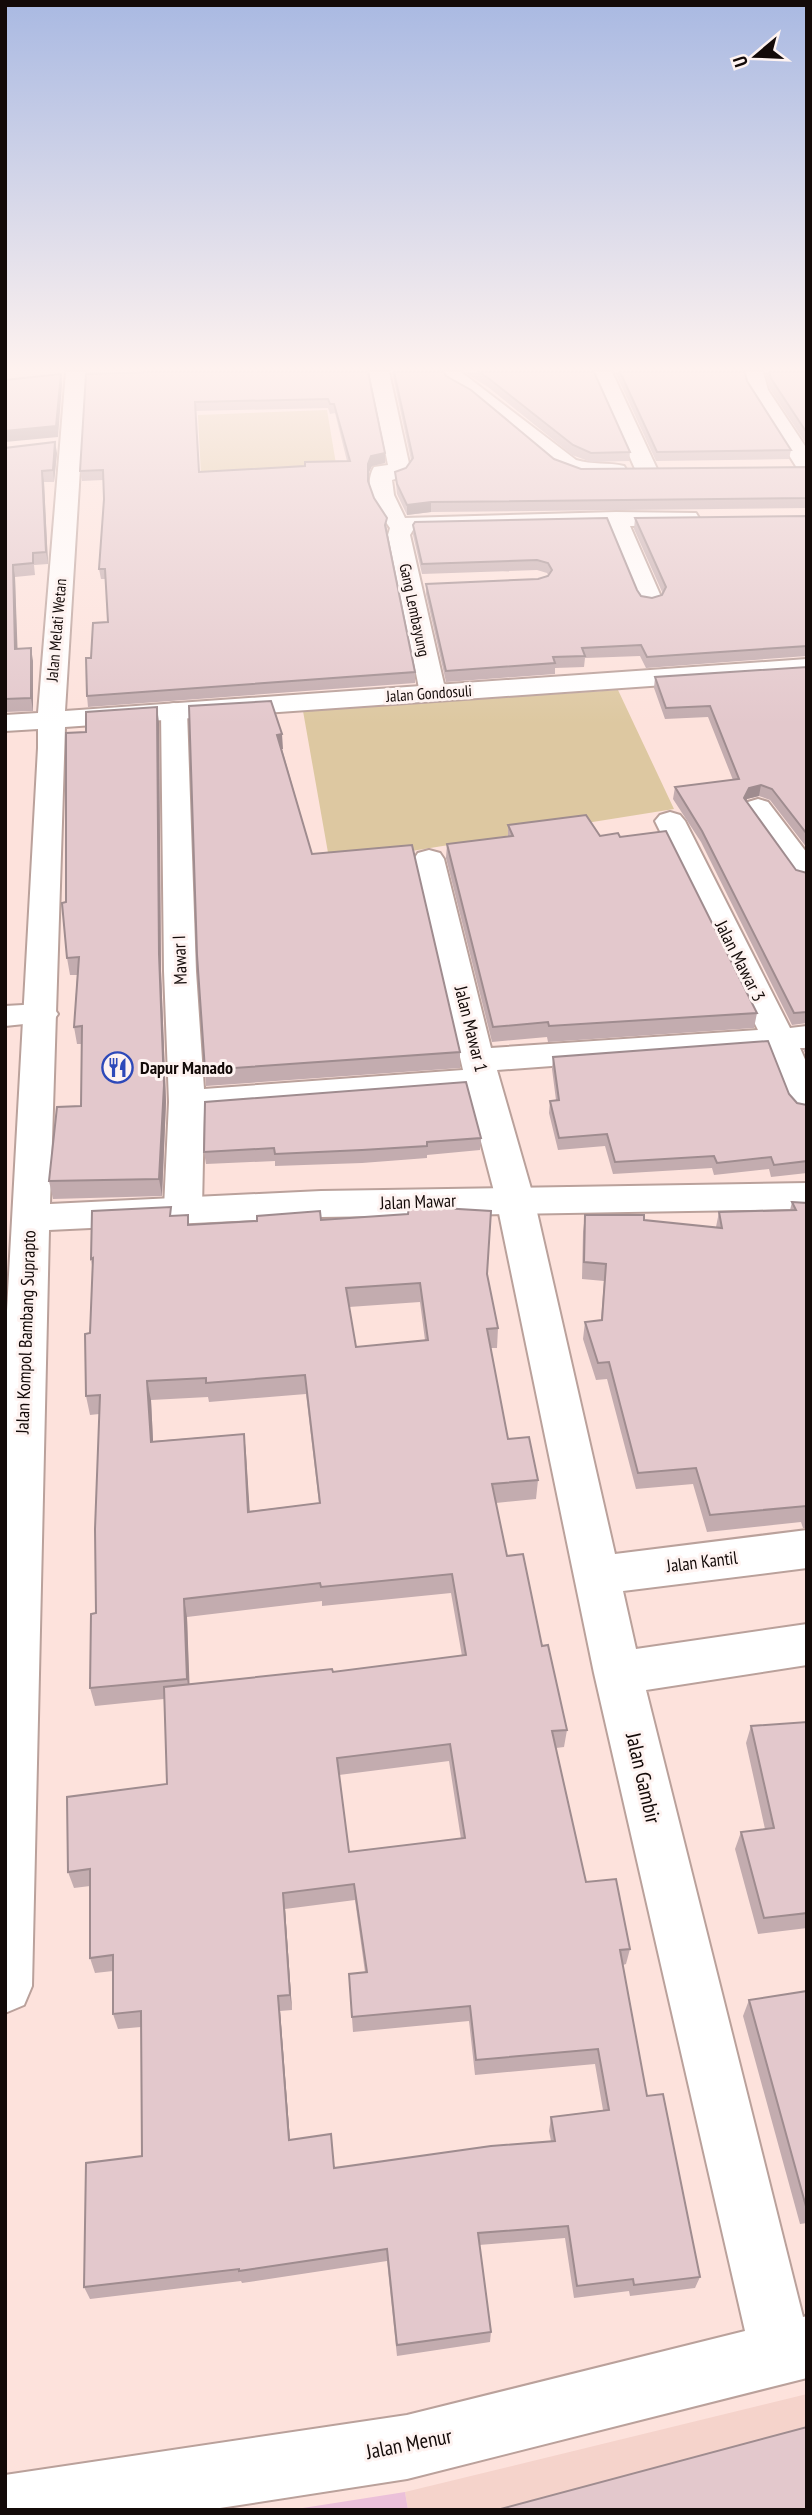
<svg xmlns="http://www.w3.org/2000/svg" width="812" height="2515" viewBox="0 0 812 2515" font-family="'PT Sans Narrow',sans-serif">
	<style>
		.built { fill: #f5d3cb }
		.green { fill: #ddc8a1 }
		.water { fill: #ebc0d9 }
		.lines { fill: none; stroke-linecap: round; stroke-linejoin: round }
		.street-casing { stroke: #baa19b; stroke-width: 4 }
		.secondary-casing { stroke: #baa19b; stroke-width: 4 }
		.street { fill: #fff; fill-rule: evenodd }
		.secondary { fill: #fff; fill-rule: evenodd }
		.wall { fill: #c3acaf; fill-rule: evenodd }
		.shaded-wall { fill: #9f8c8f }
		.building { fill: #e3c8cc; stroke: #9f8c8f; stroke-width: 2; fill-rule: evenodd }
		.labels { text-anchor: middle; stroke-width: 6; stroke-linejoin: round; paint-order: stroke }
		.far-street-label { font-size: 16px; fill: #130a08; stroke: #fef3f1 }
		.street-label { font-size: 18px; fill: #130a08; stroke: #fef3f1 }
		.poi-label { font-size: 18px; font-weight: bold; fill: #130a08; stroke: #fef3f1; text-anchor: start }
		.near-street-label { font-size: 21px; fill: #130a08; stroke: #fef3f1 }
	</style>
	<rect width="100%" height="100%" fill="#fde2dc"/>
	<path class="built" d="M807,2394V2510H408L405,2492Z"/>
	<path class="green" d="M327,410L337,470L201,475L198,415Z
		M618,690L674,809L330,864L303,711Z"/>
	<path class="water" d="M405,2492L408,2510H290Z"/>
	<g class="lines">
		<defs>
			<path id="street" d="M369,372H389L410,468L404,476L392,480L394,495L405,518L616,512L696,513L699,518L696,523L688,525L630,526L662,599L659,604L650,606L641,604L638,599L608,526L413,530L410,535L446,693L442,699L433,701L424,699L420,693L388,535L390,528C378,511 362,487 374,467L388,465Z
				M438,372H461L576,460C592,465 608,462 624,466L627,471L624,476L588,477L560,470Z
				M592,372H612L658,471L655,476H639L636,471Z
				M743,372H763L768,390L807,449V472L799,471L748,390Z
				M174,703L183,705L187,711L196,971L204,1089L463,1070L414,859L418,853L429,850L440,853L444,859L491,1048L758,1030L655,821L660,815L670,812L680,815L685,821L790,1028L807,1026V1048H800L807,1064V1116L795,1112L789,1104L767,1050L497,1070L534,1199L615,1554L807,1530V1568L623,1591L636,1649L807,1624V1665L646,1690L803,2317L807,2316V2378L407,2479L207,2510H5V2475L407,2415L745,2331L594,1673L496,1199L468,1092L204,1112L202,1208L196,1217L183,1221L170,1217L164,1208L169,1102L164,971L161,711L165,705Z
				M758,799L768,802L807,853V883L796,880L744,808L748,802Z
				M41,1004L53,1007L58,1014L53,1021L5,1026V1006Z"/>
			<path id="secondary" d="M66,372H86L65,711L807,659V675L65,727L50,1204L321,1191L807,1183V1209L321,1217L49,1230L32,1986L24,2005L5,2013V1347L38,748V729L5,731V715L38,713Z"/>
		</defs>
		<use href="#street" class="street-casing"/>
		<use href="#secondary" class="secondary-casing"/>
		<use href="#street" class="street"/>
		<use href="#secondary" class="secondary"/>
	</g>
	<path class="wall" d="M149,372H368L385,463L372,466L368,474V482L387,528V531L415,672V683L88,707L87,696L91,658L108,622L106,579H101L99,569L104,499L103,480L82,481L80,471ZM328,408L330,414L335,413L347,461L305,466L199,472L195,411Z
		M392,372H444L446,376L554,459L581,469L807,467V508L431,512L407,515L397,494L395,472L406,468L411,460Z
		M464,372H594L630,452L629,461L591,462L572,455L488,387Z
		M615,372H745L747,381L791,450L789,459L656,461Z
		M764,372H807V445L770,389Z
		M5,448L57,453L54,482H44L48,564L34,565L35,575L15,577L17,649L33,661V711L5,712Z
		M807,516V656L646,668L640,656L585,658L584,667L555,668V674L446,682L426,594V584L538,579L548,575L547,573L537,570L422,574L413,535V525L415,522L637,590L641,596L652,598L663,594L634,529L635,518Z
		M807,667V848L770,800L759,796L747,799L746,802L796,870L807,873V1023L792,1025L701,842L673,799L675,787L733,780L708,717L665,719L654,688L655,677Z
		M189,706L283,749H282L312,854L460,1052V1068L206,1086L205,1070Z
		M159,723L161,971L166,1102L162,1196L53,1199L49,1181L81,1106L82,1044H77L74,1027L77,975H70L67,958L66,902L86,732Z
		M508,825L600,836L757,1013L754,1028L548,1042L547,1037L492,1042L446,858L447,844L508,836Z
		M807,1039V1057L804,1051Z
		M553,1057L789,1094L797,1103L807,1105V1173L771,1177L769,1169L714,1175L712,1168L613,1174L605,1146L558,1150L549,1113L550,1101L556,1100L552,1069Z
		M481,1138L480,1150L427,1155V1158L362,1163L275,1166V1161L206,1164L204,1152Z
		M792,1202L807,1203V1528H803L801,1522L707,1532L693,1484L636,1489L607,1379L596,1380L583,1339L585,1322L601,1320L604,1281L582,1279L583,1232L585,1215L716,1227L719,1212L790,1210Z
		M172,1216L189,1225L321,1220L487,1274L498,1328L497,1348H490L508,1439L538,1480L536,1499L496,1503L507,1556L542,1646L567,1730L564,1747L556,1748L586,1882L630,1949L626,1964L623,1965L647,2096L700,2277L695,2288L630,2296L629,2291L574,2298L565,2238L479,2245L491,2332L490,2342L397,2356L387,2261L242,2283L241,2281L90,2299L84,2287L142,2156L141,2027L118,2029L113,2014V1971L95,1973L90,1958V1886L74,1888L68,1872L167,1784L164,1699L95,1706L90,1688L96,1613L99,1414L90,1415L86,1396L93,1271L91,1259ZM420,1302L425,1340L356,1347L349,1307ZM306,1394L319,1503L249,1511L244,1434L153,1441L151,1400L208,1397L209,1402ZM451,1593L462,1656L333,1672L189,1684L187,1617L322,1601V1606ZM449,1761L461,1839L349,1852L339,1775ZM355,1900L365,1972L349,1974L353,2032L469,2021L475,2075L595,2064L603,2110L551,2117L549,2131L551,2141L334,2168L290,2140L280,2011L292,2010L285,1909Z
		M807,1722V1928L758,1934L735,1849L741,1832L765,1829L746,1743L751,1726Z
		M807,1991V2223L800,2224L743,2016L749,2000Z"/>
	<path class="shaded-wall" d="M61,374L62,385L58,437L5,442V431Z
		M55,442L57,453L54,482L53,470Z
		M385,453V463L372,466L368,474V464L371,456Z
		M42,471L44,482L48,564L46,552Z
		M431,502V512L407,515V505Z
		M13,565L15,577L18,662L15,649Z
		M31,648L33,661V711L31,698Z
		M157,707L159,723L161,971L166,1102L162,1196L159,1179V954Z
		M282,734L283,749H278L277,735Z
		M761,785L759,796L747,799L742,810L744,798L749,788Z
		M147,1381L151,1400L154,1460L151,1442Z
		M244,1434L246,1453L251,1530L248,1512Z
		M184,1599L187,1617L190,1697L187,1679Z
		M283,1893L285,1909L292,2010L290,1995Z
		M278,1996L280,2011L291,2154L289,2140Z"/>
	<path class="building" d="M149,372H368L385,453L371,456L368,464V481L374,498L387,518L385,525L415,672L87,696L86,658H91L93,623L108,622L105,569H99L104,499L103,470L80,471L86,374ZM328,399L330,404H334L350,461L305,462V466L199,472L195,402Z
		M394,372H444L446,376L471,390L554,459L581,469L807,467V498L431,502L407,505L397,484L395,472L406,468L413,458Z
		M479,372H594L630,452L591,453L573,445L488,378Z
		M620,372H745L747,381L791,450L657,452Z
		M769,372H807V433L772,380Z
		M61,374L56,426L5,431V380Z
		M55,442L53,470L42,471L46,552L33,553V563L13,565L15,649L31,648V698L5,699V448Z
		M807,516V646L647,657L641,645L582,648L585,656L553,657L555,663L446,671L426,584L538,579L548,576L552,570L548,563L537,560L422,564L413,525L415,522L607,518L637,590L641,596L652,598L662,595L666,587L635,518Z
		M807,667V834L772,789L761,785L749,788L744,798L796,870L807,873V1012L794,1013L702,831L675,787L739,779L710,706L666,708L655,677Z
		M271,701L282,734L277,735L312,854L412,845L460,1052L205,1070L197,955L189,706Z
		M157,707L159,954L164,1085L159,1179L49,1181L57,1107L81,1106L82,1026L74,1027L79,957L67,958L62,903L66,902V733L86,732V712Z
		M586,815L600,836L618,833L620,837L666,831L757,1013L549,1026L548,1022L493,1027L447,844L513,836L508,825Z
		M768,1041L789,1094L797,1103L807,1105V1161L774,1165L771,1157L717,1163L714,1156L615,1162L607,1134L559,1138L550,1101L559,1100L553,1057Z
		M466,1082L481,1138L427,1142V1146L362,1150L275,1154L274,1148L204,1152L205,1102Z
		M792,1202L807,1203V1509L806,1506L710,1515L696,1468L638,1473L609,1362L598,1363L585,1322L602,1320L606,1264L584,1262L585,1215H644V1220L722,1228L719,1212L796,1210Z
		M409,1206L491,1211L487,1274L498,1328L487,1329L508,1439L529,1437L538,1480L492,1484L507,1556L523,1554L542,1646L548,1645L567,1730L552,1731L586,1882L616,1879L630,1949L620,1950L647,2096L663,2094L700,2277L634,2285L633,2279L577,2286L568,2226L478,2233L491,2332L397,2345L387,2249L239,2271V2269L84,2287L86,2163L142,2156L141,2011L113,2014V1955L90,1958V1869L68,1872L67,1797L167,1784L164,1687L332,1669L333,1672L466,1655L452,1574L321,1587L320,1583L184,1599L187,1679L90,1688L91,1614L96,1613L95,1529L100,1395L86,1396L85,1334L90,1333L93,1258L91,1259L92,1211L171,1207L170,1216L188,1215V1225L257,1221V1216L320,1211L321,1220L408,1214ZM420,1283L428,1340L356,1347L346,1288ZM305,1375L320,1503L248,1512L244,1434L151,1442L147,1381L206,1378V1383ZM450,1744L465,1838L349,1852L337,1758ZM354,1884L367,1972L349,1974L352,2017L470,2006L476,2060L598,2049L609,2110L551,2117L555,2141L491,2146L334,2168L331,2134L289,2140L278,1996L290,1995L283,1893Z
		M807,1722V1913L764,1918L741,1832L774,1828L751,1726Z
		M807,1991V2210L749,2000Z
		M807,2427V2510H497Z"/>
	<linearGradient id="sky" x2="0" y2="1"><stop stop-color="#a9b9e2"/><stop offset="0.51" stop-color="#fef2ef"/><stop offset="1" stop-color="#fef2ef" stop-opacity="0"/></linearGradient>
	<rect width="812" height="724" fill="url(#sky)"/>
	<defs>
		<symbol id="restaurant-ring" viewBox="-11 -11 22 22"><circle r="9.5" fill="#fef3f1" stroke="#2d49b9" stroke-width="1.5"/><path d="M-5-6h1v4h1v-4h1v4h1v-4h1v5L-1.5 .5V6h-2V.5L-5-1ZM5-6V6H3V1.5H1.5Q1.5-4 5-6Z" fill="#2d49b9"/></symbol>
	</defs>
	<g fill-rule="evenodd">
		<use href="#restaurant-ring" x="100" y="1050" width="35" height="35"/>
	</g>
	<g class="labels">
		<g class="far-street-label">
			<text transform="translate(415 610) rotate(78)" y="6">Gang Lembayung</text>
			<text transform="translate(56 630) rotate(-85)" y="6">Jalan Melati Wetan</text>
			<text transform="translate(429 693) rotate(-4)" y="6">Jalan Gondosuli</text>
		</g>
		<g class="street-label">
			<text transform="translate(180 960) rotate(-92)" y="6">Mawar I</text>
			<text transform="translate(740 961) rotate(63)" y="6">Jalan Mawar 3</text>
			<text transform="translate(471 1029) rotate(76)" y="6">Jalan Mawar 1</text>
			<text transform="translate(418 1202) rotate(-2)" y="6">Jalan Mawar</text>
			<text transform="translate(26 1332) rotate(-88)" y="6">Jalan Kompol Bambang Suprapto</text>
			<text transform="translate(702 1562) rotate(-7)" y="6">Jalan Kantil</text>
		</g>
		<g class="poi-label">
			<text x="140" y="1074">Dapur Manado</text>
		</g>
		<g class="near-street-label">
			<text transform="translate(643 1778) rotate(77)" y="7">Jalan Gambir</text>
			<text transform="translate(409 2444) rotate(-11)" y="7">Jalan Menur</text>
		</g>
	</g>
	<rect width="812" height="2515" fill="none" stroke="#130a08" stroke-width="14"/>
	<g transform="translate(756 56) rotate(251)" stroke="#fef3f1" stroke-width="5" paint-order="stroke">
	<path d="M0-5L12 26L0 18L-12 26Z" fill="#130a08"/>
	<text y="-10" font-size="19" font-weight="bold" text-anchor="middle" fill="#130a08">U</text>
	</g>
</svg>
